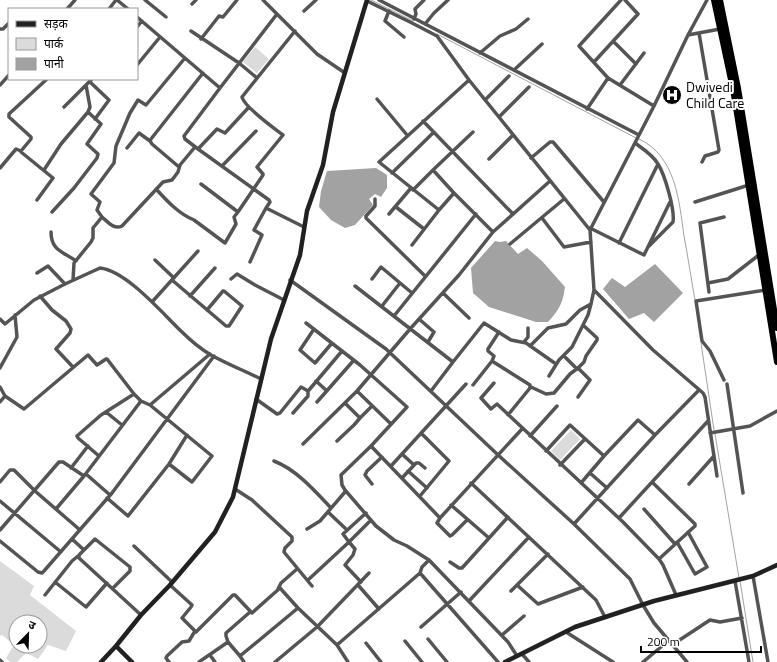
<svg xmlns="http://www.w3.org/2000/svg" width="777" height="662" viewBox="0 0 777 662" font-family="'Titillium Web','Noto Sans Devanagari',sans-serif">
	<style>
		.green { fill: #dbdbdb; fill-rule: evenodd }
		.water { fill: #a2a2a2 }
		.lines { fill: none; stroke-linecap: round; stroke-linejoin: round }
		.stream { stroke: #a2a2a2; stroke-width: 1 }
		.street { stroke: #545454; stroke-width: 3.5 }
		.secondary { stroke: #212121; stroke-width: 4.5 }
		.highway { stroke: #000; stroke-width: 6 }
		.labels { text-anchor: middle; stroke-width: 4; stroke-linejoin: round; paint-order: stroke }
		.poi-label { font-size: 14px; fill: #000; stroke: #fff; text-anchor: start }
	</style>
	<rect width="100%" height="100%" fill="#fff"/>
	<path class="green" d="M255,47L269,59L257,73L243,62Z
		M571,430L580,439L560,460L551,451Z
		M0,561L34,586L30,595L76,631L66,651L48,645L38,659L26,653L17,662H10L6,658L14,645L2,635L0,636ZM16,622H40V646H16Z"/>
	<path class="water" d="M376,168L387,175V188L381,197L375,194L369,199L373,205L355,225L345,228L331,220L319,207L321,191L327,171Z
		M495,241L500,242L506,241L518,254L527,248L542,261L565,287C563,303 559,310 548,322H536L489,307L473,293L471,268Z
		M655,264L683,293L654,322L644,313L629,319L603,289L612,278L625,287Z"/>
	<g class="lines">
		<path class="stream" d="M371,0L413,21
			M437,34L636,138
			M639,139C676,156 679,201 684,236C688,257 691,278 695,300
			M701,343L714,430
			M715,434L739,578
			M740,581L753,662"/>
		<path class="street" d="M117,0L128,9
			M145,0L166,17
			M263,0L317,54L345,73
			M379,0L639,135
			M367,1L412,23L437,36L469,80L590,230
			M192,4L196,0
			M67,9L75,0
			M109,9L116,0
			M304,11L316,0
			M389,11L385,21L404,37
			M277,14L220,88L184,136L185,139L198,149L269,200L270,202L266,208L304,227
			M137,17L220,88
			M414,19L416,14L415,9L424,0
			M425,24L434,13L448,0
			M137,27L142,21
			M0,29H3L9,23
			M191,31L239,63L257,78
			M699,33L719,150L718,152L705,156L702,162
			M688,35L720,29
			M201,39L219,16L223,17L237,0
			M613,41L636,64
			M480,53L500,36L516,29L528,19
			M594,62L638,14L625,0
			M137,65L160,37
			M514,70L542,44
			M608,78L654,106
			M90,82L109,100L95,119
			M0,85L9,75
			M620,85L644,53
			M377,99L407,135
			M485,100L509,76
			M64,107L86,85
			M587,109L608,78L579,46L621,0
			M499,117L529,87
			M423,121L513,214
			M473,132L433,170L453,192L493,232
			M635,143C643,149 653,155 658,164C665,175 675,210 673,222L648,247
			M127,148L139,133L150,141
			M198,149L217,129L225,133L249,107
			M531,158L550,142H553L604,202
			M489,159L513,135
			M222,166L256,131
			M179,167L152,144L150,141L151,139L203,73
			M0,168L16,149L21,151
			M44,170L61,144L88,112L90,107L86,85L92,79
			M392,173L434,132
			M201,184L238,212L263,175V174L257,167L283,135C274,128 244,107 242,97L295,31
			M156,189C167,201 179,214 194,220L225,243L236,224L234,217L238,212
			M413,190L433,170
			M454,193L439,210L379,162L469,80
			M375,199V206L366,216V218L425,276
			M37,200L53,178L21,152V151L31,139V137L9,117V114L47,79
			M695,202L749,185
			M396,207L424,229
			M52,212L74,188L97,158L98,154L87,144L101,124L88,112
			M389,214L411,188
			M102,217C108,222 114,230 122,226L163,182L172,180L178,172L180,165L195,147
			M542,218L564,247L591,242
			M590,228L644,255L670,202
			M51,232C51,251 64,252 76,261
			M619,243L658,164
			M510,244L564,199
			M412,245L439,210
			M155,260L174,278
			M250,262L262,235L254,230L266,208
			M37,273L48,266L65,284
			M231,279L237,274L255,285L284,300
			M372,279L381,267L412,293
			M73,280L74,263L91,242L93,238V228L102,217L97,210L100,202L91,194L114,163L116,146L130,113L138,100L146,105L185,58
			M172,280L226,326H229L242,306L224,291H223L207,310
			M290,280L386,349L497,454L574,524L630,579L643,605L654,623L687,662
			M708,283L728,279L760,254
			M355,286L453,362L484,323L511,340L526,343L556,364
			M594,290L653,350L703,393L705,397L717,476
			M709,292L700,223L724,217
			M443,293L469,318
			M40,296L52,310L66,321L71,329L70,333L56,349L73,367
			M190,296L215,268
			M152,302L198,251
			M382,306L400,283
			M394,316L476,214
			M0,319L5,324L34,300L65,284L100,268C127,271 163,314 182,332C190,340 201,349 211,355C227,364 245,371 261,379
			M419,319L434,332L428,342
			M306,323L360,365L407,407L371,446L341,475L342,485L345,490V492L320,521L307,529
			M314,329L300,350L315,363L332,343
			M524,342L528,337V328
			M530,346L548,328L566,324L580,310L591,304
			M564,356L577,369
			M492,361L494,356L488,351V349L499,332
			M0,368L17,337L15,315
			M549,376L559,360L572,347L588,315L591,304L594,290L590,230L654,106L688,35L707,0
			M724,380L710,351L702,341L696,301L766,290
			M316,381L327,391
			M494,383L481,398L491,409L497,404L623,522L659,559L663,565L676,595
			M727,384L743,493
			M473,385L492,361L530,385V388L508,415
			M0,387L5,396L24,409L88,355L97,365L106,359H107L134,394L141,401
			M531,387L546,394L554,393L570,374L578,368L584,362L586,356L597,340V338L583,325
			M357,391L391,424
			M431,391L453,362
			M578,397L590,380L578,368
			M256,399L277,414L280,413L301,387L308,391L309,390L342,351
			M0,402L5,396
			M317,402L354,360
			M345,403L360,418L372,406
			M150,405L212,456L192,482L169,464
			M106,412L122,425
			M293,413L308,396V391
			M710,433L750,426L777,411
			M530,436L557,406
			M337,441L354,425L360,418
			M303,444L357,391L410,329L459,275L493,232L550,181
			M371,446L440,518L437,523L450,536L452,535L467,520
			M546,451L570,425L604,456
			M402,454L414,465
			M99,456L78,438L77,436L101,415L134,394
			M274,461C297,470 315,491 331,508
			M560,465L585,439
			M391,466L466,384
			M71,468L88,446
			M408,471L427,488
			M590,473L607,488
			M86,474L110,495
			M402,478L416,463H419L425,468
			M0,482L10,470H14L35,491L80,530
			M652,482L695,524V526L659,559
			M471,483L596,600L605,617
			M581,483L604,456L638,420L655,435
			M372,484L365,475L367,471L382,457
			M689,484L714,456
			M235,489L252,500L292,537V541L285,548L284,552L312,586
			M345,490L376,526L394,540L407,546L429,560L508,642L517,656
			M420,496L449,461L421,433
			M107,498L128,516L169,464L187,435
			M0,501L61,552
			M451,505L489,538
			M56,509L84,476
			M644,509L675,544
			M328,512L347,530
			M440,518L522,429
			M619,518L708,421
			M574,524L655,435L699,390
			M0,530L59,462H63L84,476L141,401L150,405L210,354
			M72,539L84,550L79,555V558L141,615
			M0,541L38,572L42,573L44,571L112,493L214,356
			M677,542L695,574L707,567L688,532
			M134,546L172,582
			M84,550L95,539L130,567V571L113,588
			M450,562L459,568H462L508,517
			M420,573L422,567L429,560
			M753,576L768,662
			M308,580L349,542L343,534L366,513
			M735,581L749,662
			M55,582L86,607L107,583
			M361,582L345,565L353,555L355,549L349,542L371,520
			M170,585L192,605L191,607L182,618L196,632L233,595H235L252,613L280,588L298,608L337,645L420,573L498,662
			M358,585L379,609
			M517,585L538,604L583,587
			M278,589L281,583L297,569
			M511,591L548,554
			M45,595L72,561L78,556
			M469,601L529,537
			M421,627L461,592
			M566,632L613,662
			M502,635L524,616
			M428,639L447,662
			M405,641L422,662
			M228,642L226,636V633L250,612
			M366,643L381,662
			M337,645L348,662
			M672,645L710,620L720,622L742,618
			M522,654L529,662
			M210,655L215,662
			M240,656L298,608
			M0,660L2,662
			M169,662L166,658L167,656L182,642L189,641L195,631
			M199,662L228,642L240,656L244,662
			M275,662L317,627L369,573
			M643,662L668,641"/>
		<path class="secondary" d="M116,646L132,662
			M101,662L116,646L141,615L170,585L215,532L233,497L271,339L300,255L307,211L323,165L333,112L367,0
			M505,662L575,627L654,601L753,576L777,565"/>
		<path class="highway" d="M714,0L733,89L777,362
			M720,0L738,88L777,328"/>
	</g>
	<defs>
		<symbol id="hospital-disc" viewBox="-11 -11 22 22"><circle r="9.5" fill="#000" stroke="#fff"/><path d="M-5-5h3v3.5h4V-5h3V5h-3V1.5h-4V5h-3Z" fill="#fff"/></symbol>
	</defs>
	<g fill-rule="evenodd">
		<use href="#hospital-disc" x="661" y="84" width="22" height="22"/>
	</g>
	<g class="labels">
		<g class="poi-label">
			<text x="686" y="92">Dwivedi<tspan x="686" dy="16">Child Care</tspan></text>
		</g>
	</g>
	<rect x="8" y="8" width="130" height="72" fill="#ffffff" stroke="#999999"/>
	<rect x="16" y="21" width="20" height="6" fill="#212121" stroke="#999999"/>
	<text x="44" y="28" font-size="12" fill="#000000">सड़क</text>
	<rect x="16" y="38" width="20" height="12" fill="#dbdbdb" stroke="#999999"/>
	<text x="44" y="48" font-size="12" fill="#000000">पार्क</text>
	<rect x="16" y="58" width="20" height="12" fill="#a2a2a2" stroke="#999999"/>
	<text x="44" y="68" font-size="12" fill="#000000">पानी</text>
	<g transform="translate(28 634) rotate(23)"><circle r="19" fill="#ffffff" stroke="#999999"/>
	<path d="M0-3L7 15L0 10L-7 15Z" fill="#000000"/>
	<text y="-6" font-size="11" font-weight="bold" text-anchor="middle" fill="#000000">उ</text>
	</g>
	<path d="M641 646v6h120v-6" fill="none" stroke="#000000" stroke-width="2"/>
	<text x="647" y="646" font-size="12" fill="#000000" stroke="#ffffff" stroke-width="3" paint-order="stroke">200 m</text>
</svg>
